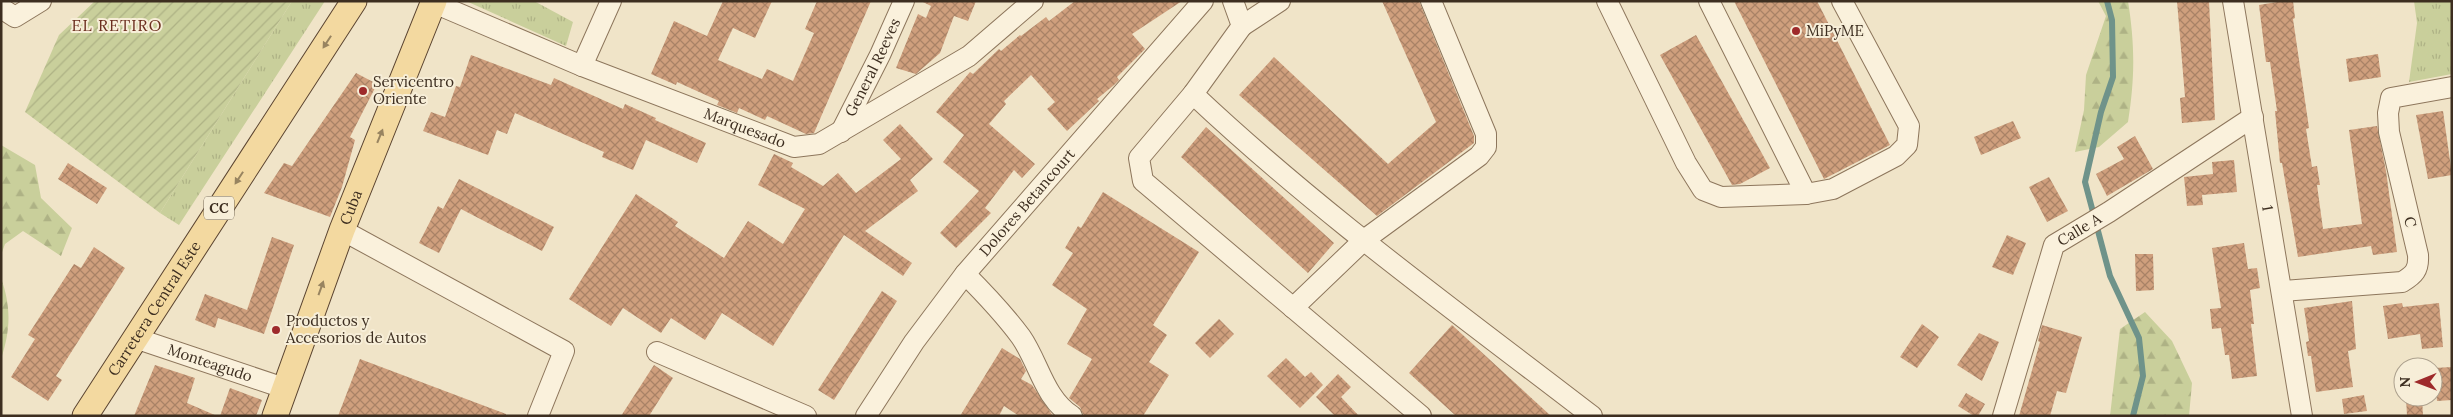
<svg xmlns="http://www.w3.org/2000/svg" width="2453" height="417" viewBox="0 0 2453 417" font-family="Lora,serif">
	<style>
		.grass { fill: url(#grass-tufts) }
		.forest { fill: url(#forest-firs) }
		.garden { fill: url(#garden-furrows) }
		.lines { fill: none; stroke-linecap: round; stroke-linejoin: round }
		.stream { stroke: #6f938a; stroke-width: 6 }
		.building { fill: url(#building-cross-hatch) }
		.minor-casing { stroke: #8d765c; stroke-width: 22 }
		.major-casing { stroke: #5b4430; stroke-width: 27 }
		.minor { stroke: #faf1dc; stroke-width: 20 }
		.major { stroke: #f3d9a0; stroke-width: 25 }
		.oneway { fill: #988460 }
		.poi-dot { fill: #9e2a2b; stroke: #f7eed8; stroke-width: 2 }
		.labels { text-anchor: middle; stroke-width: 4; stroke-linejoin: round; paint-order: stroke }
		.shield { fill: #f7eed8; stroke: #756857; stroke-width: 1 }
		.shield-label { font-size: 14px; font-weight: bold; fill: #3d2e20 }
		.poi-label { font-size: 15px; fill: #3d2e20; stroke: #f7eed8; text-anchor: start }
		.street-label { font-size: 15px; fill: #3d2e20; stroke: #f7eed8 }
		.neighbourhood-label { font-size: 16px; letter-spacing: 1px; fill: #6b2e1e; stroke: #f7eed8 }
	</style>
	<defs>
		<pattern id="grass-tufts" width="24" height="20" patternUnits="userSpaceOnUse" patternTransform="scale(1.25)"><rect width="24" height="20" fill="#c9cf9b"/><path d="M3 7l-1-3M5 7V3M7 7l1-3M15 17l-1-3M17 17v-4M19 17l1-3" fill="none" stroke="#aeb285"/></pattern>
		<pattern id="forest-firs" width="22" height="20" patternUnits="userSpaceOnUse" patternTransform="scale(1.25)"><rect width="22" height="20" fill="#c9cf9b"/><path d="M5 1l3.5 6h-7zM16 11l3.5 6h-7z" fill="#aeb285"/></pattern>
		<pattern id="garden-furrows" width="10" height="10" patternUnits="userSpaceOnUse" patternTransform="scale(1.25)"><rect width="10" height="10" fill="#c9cf9b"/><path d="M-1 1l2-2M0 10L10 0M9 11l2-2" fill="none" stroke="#aeb285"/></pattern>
		<pattern id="building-cross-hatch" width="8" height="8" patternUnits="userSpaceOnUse" patternTransform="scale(1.25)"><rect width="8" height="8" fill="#cf9f7d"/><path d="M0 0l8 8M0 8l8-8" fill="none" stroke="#a98266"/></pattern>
	</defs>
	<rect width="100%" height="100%" fill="#f0e4c8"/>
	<path class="grass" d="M292,1H325L179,225L160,213Z
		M466,1H534L573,22L566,46Z
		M2414,1H2452V74L2409,82L2417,23Z"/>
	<path class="forest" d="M2098,1H2128C2135,45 2135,78 2128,122L2099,147L2075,152L2084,110L2086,75L2106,16Z
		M1,145L35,165L41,198L72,228L61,256L23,231L5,244L1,255Z
		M1,278C11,306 11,329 1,359Z
		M2145,312L2172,341L2192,383L2189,416H2110L2120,329Z"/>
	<path class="garden" d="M95,1H292L160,213L25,112L59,35Z"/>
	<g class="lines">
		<path class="stream" d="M2107,1L2112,20L2113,77L2101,112L2085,182L2110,276L2139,338L2143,376L2133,416"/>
	</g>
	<path class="building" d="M723,1H772L755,38L733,28L718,60L762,79L767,69L793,81L814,33L805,29L817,1H871L814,133L806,134L767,116L765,120L739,108L737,113L717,105L719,101L677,82L676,85L651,74L674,21L707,36Z
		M921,1H976L968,21L954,16L940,53L916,74L896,68L918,14L926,18L931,6Z
		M1075,1H1182L1132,34L1145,49L1117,77L1119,80L1114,85L1097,99L1099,101L1067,131L1047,109L1055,102L1031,75L1004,101L1006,104L989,124L1035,164L1022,178L1014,170L985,208L991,213L956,248L940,233L979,191L943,162L964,135L936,112L970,72L973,74L999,49L1001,51L1020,35L1021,36L1046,17L1049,21Z
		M1382,1H1419L1474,136V143L1377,216L1239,95L1274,57L1388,164L1436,122Z
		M1734,1H1817L1890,145L1824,179Z
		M2177,1H2209L2215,120L2182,123L2180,98L2185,97Z
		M2283,1H2293L2295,18L2293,19L2309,128L2306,129L2312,167L2317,166L2320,185H2317L2323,229L2362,224L2349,130L2377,126L2386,171L2397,252L2373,255L2371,246L2298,257L2282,163H2280L2275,111H2277L2270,62H2266L2259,5Z
		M1696,35L1770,168L1740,184L1732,185L1660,55Z
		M2378,54L2381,77L2349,82L2346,59Z
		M471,55L551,85L554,78L623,109L625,104L656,118L655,120L706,143L697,163L646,140L633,170L602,157L604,152L515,113L507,134L497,130L488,155L423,131L431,112L445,117L456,86L460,87Z
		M356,73L377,84L350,137L355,140L342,187L330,217L264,193L284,163L292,166Z
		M2443,111L2452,175L2428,179L2416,115Z
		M2013,121L2021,138L1981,155L1974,137Z
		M900,124L933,159L910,180L918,191L865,231L912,263L903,276L844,235L773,346L722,313L705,340L671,318L661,333L623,308L611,326L569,299L636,194L678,222L675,226L724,258L748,221L783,244L805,209L758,185L774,154L793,163L791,167L823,186L838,173L856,193L901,159L883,140Z
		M1206,127L1334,243L1308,273L1181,157Z
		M2135,136L2153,169L2107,196L2096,174L2124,159L2117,147Z
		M2234,160L2237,192L2202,195L2203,205L2187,206L2184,177L2213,174L2212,162Z
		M68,163L107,188L97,204L58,179Z
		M2049,177L2068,211L2047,222L2029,187Z
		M459,179L554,227L542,251L461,209L439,253L419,243L438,206L443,209Z
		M1103,192L1199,252L1153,325L1167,335L1149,362L1169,375L1143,416H1084L1080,407L1069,398L1092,359L1067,344L1087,309L1052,285L1073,253L1065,248L1078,226L1081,228Z
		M2007,235L2026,243L2013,275L1992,267Z
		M272,237L294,245L264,334L218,318L215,328L195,320L205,294L247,310Z
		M2244,243L2248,269L2257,268L2260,288L2250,290L2254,324H2251L2257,376L2232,379L2229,355H2225L2221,328L2212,329L2210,309L2221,308L2212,248Z
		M94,247L125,268L56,376L62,380L48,401L11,377L35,339L28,335L74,264L81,268Z
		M2135,254H2153L2154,290L2136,291Z
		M882,291L897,301L834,400L818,390Z
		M2352,301L2356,349L2348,351L2353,387L2316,392L2311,356H2308L2306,342L2309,341L2304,308Z
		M2402,303L2403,307L2439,303L2443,347L2422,349L2420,334L2388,339L2383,306Z
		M1219,319L1234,334L1210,358L1195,343Z
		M1922,324L1939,337L1917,368L1900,357Z
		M1452,325L1551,416H1456L1409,373Z
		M2042,325L2082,337L2066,393L2057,391L2050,416H2019L2040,342L2038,341Z
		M1979,333L1999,342L1982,381L1957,365Z
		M1002,348L1020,359L1026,371L1021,379L1032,385L1053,416H1019L1004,406L999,416H960Z
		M1286,358L1305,377L1311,372L1323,385L1300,408L1267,376Z
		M360,359L506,414V416H338Z
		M155,365L195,378L187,403L217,416H134Z
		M654,365L673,378L649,416H621Z
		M2452,367V400L2437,401L2434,368Z
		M1338,374L1351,387L1341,397L1359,416H1335L1316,397Z
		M230,388L262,400L256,416H220Z
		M1966,393L1985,404L1978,416H1974L1958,406Z
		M2364,395L2367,411L2344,414L2342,399Z
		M2406,397H2422L2423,416H2407Z"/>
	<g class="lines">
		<defs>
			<g id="minor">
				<path d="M1233,1L1242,26L1193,94C1317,211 1457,312 1592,416"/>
				<path d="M1607,1L1686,163L1703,190L1721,197L1806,194L1833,189L1896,156L1907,145L1909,126L1842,1"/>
				<path d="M1709,1L1806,194"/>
				<path id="s1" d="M2233,1L2302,416"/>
				<path id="s2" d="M434,3L582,66L794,147L819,144L969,56L1033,1"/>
				<path d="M1,8L15,17L41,1"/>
				<path d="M1242,26L1280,1"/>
				<path d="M582,66L611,1"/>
				<path d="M1193,94L1139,158L1143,181L1421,416"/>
				<path id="s3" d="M841,132L880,55L904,1"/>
				<path d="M342,230L564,351L538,416"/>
				<path d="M965,274C985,294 1004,314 1021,337C1039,363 1044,398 1072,416"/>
				<path d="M2283,291L2402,282C2414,275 2419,270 2418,255L2389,132L2388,113L2391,98L2452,87"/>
				<path d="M1293,308L1364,240L1479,156L1486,147V134L1431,1"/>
				<path id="s4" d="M135,338L284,388"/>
				<path d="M657,352L806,416"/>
				<path id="s5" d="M866,416L914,342L965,274L1203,1"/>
				<path id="s6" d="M2003,416L2054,245L2109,212L2253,117"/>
			</g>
			<g id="major">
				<path id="s7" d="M85,416L354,1"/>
				<path id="s8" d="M275,416L342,230L434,1"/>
			</g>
		</defs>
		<use href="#minor" class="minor-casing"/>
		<use href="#major" class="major-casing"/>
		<use href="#minor" class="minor"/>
		<use href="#major" class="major"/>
	</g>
	<defs><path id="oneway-solid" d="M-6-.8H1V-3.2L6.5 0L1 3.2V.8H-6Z" transform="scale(1.25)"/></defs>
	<g class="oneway">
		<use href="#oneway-solid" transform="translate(327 42) rotate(123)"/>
		<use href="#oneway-solid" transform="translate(380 136) rotate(-68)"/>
		<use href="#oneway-solid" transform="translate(239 178) rotate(123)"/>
		<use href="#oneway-solid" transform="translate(321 288) rotate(-70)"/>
	</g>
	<g class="poi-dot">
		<circle cx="1796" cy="31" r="5"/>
		<circle cx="363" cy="91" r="5"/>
		<circle cx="276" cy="330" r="5"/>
	</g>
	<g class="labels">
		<rect class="shield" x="204" y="196.5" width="30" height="23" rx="4"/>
		<g class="shield-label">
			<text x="219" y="213">CC</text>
		</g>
		<g class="poi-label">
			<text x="1806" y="36">MiPyME</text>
			<text x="373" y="87">Servicentro<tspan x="373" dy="17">Oriente</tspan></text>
			<text x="286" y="326">Productos y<tspan x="286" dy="17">Accesorios de Autos</tspan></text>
		</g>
		<g class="street-label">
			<text dy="5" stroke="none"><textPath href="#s3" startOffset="72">General Reeves</textPath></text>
			<text dy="5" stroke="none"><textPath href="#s2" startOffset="335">Marquesado</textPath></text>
			<text dy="5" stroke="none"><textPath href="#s5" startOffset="268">Dolores Betancourt</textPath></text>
			<text dy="5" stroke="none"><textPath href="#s8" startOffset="222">Cuba</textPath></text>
			<text dy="5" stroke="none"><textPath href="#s1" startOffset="210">1</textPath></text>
			<text transform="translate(2410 222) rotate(77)" y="5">C</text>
			<text dy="5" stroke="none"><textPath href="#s6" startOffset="208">Calle A</textPath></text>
			<text dy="5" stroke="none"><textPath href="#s7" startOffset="128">Carretera Central Este</textPath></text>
			<text dy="5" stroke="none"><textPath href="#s4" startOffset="79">Monteagudo</textPath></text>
		</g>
		<g class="neighbourhood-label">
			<text x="117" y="31">EL RETIRO</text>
		</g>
	</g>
	<rect width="2453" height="417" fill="none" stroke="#3d2e20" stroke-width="5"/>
	<g transform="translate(2418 382) rotate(269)"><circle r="24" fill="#f7eed8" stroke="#ada18e"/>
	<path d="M0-4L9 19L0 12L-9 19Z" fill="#9e2a2b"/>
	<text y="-8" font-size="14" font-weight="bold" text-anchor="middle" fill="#3d2e20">N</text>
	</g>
</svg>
